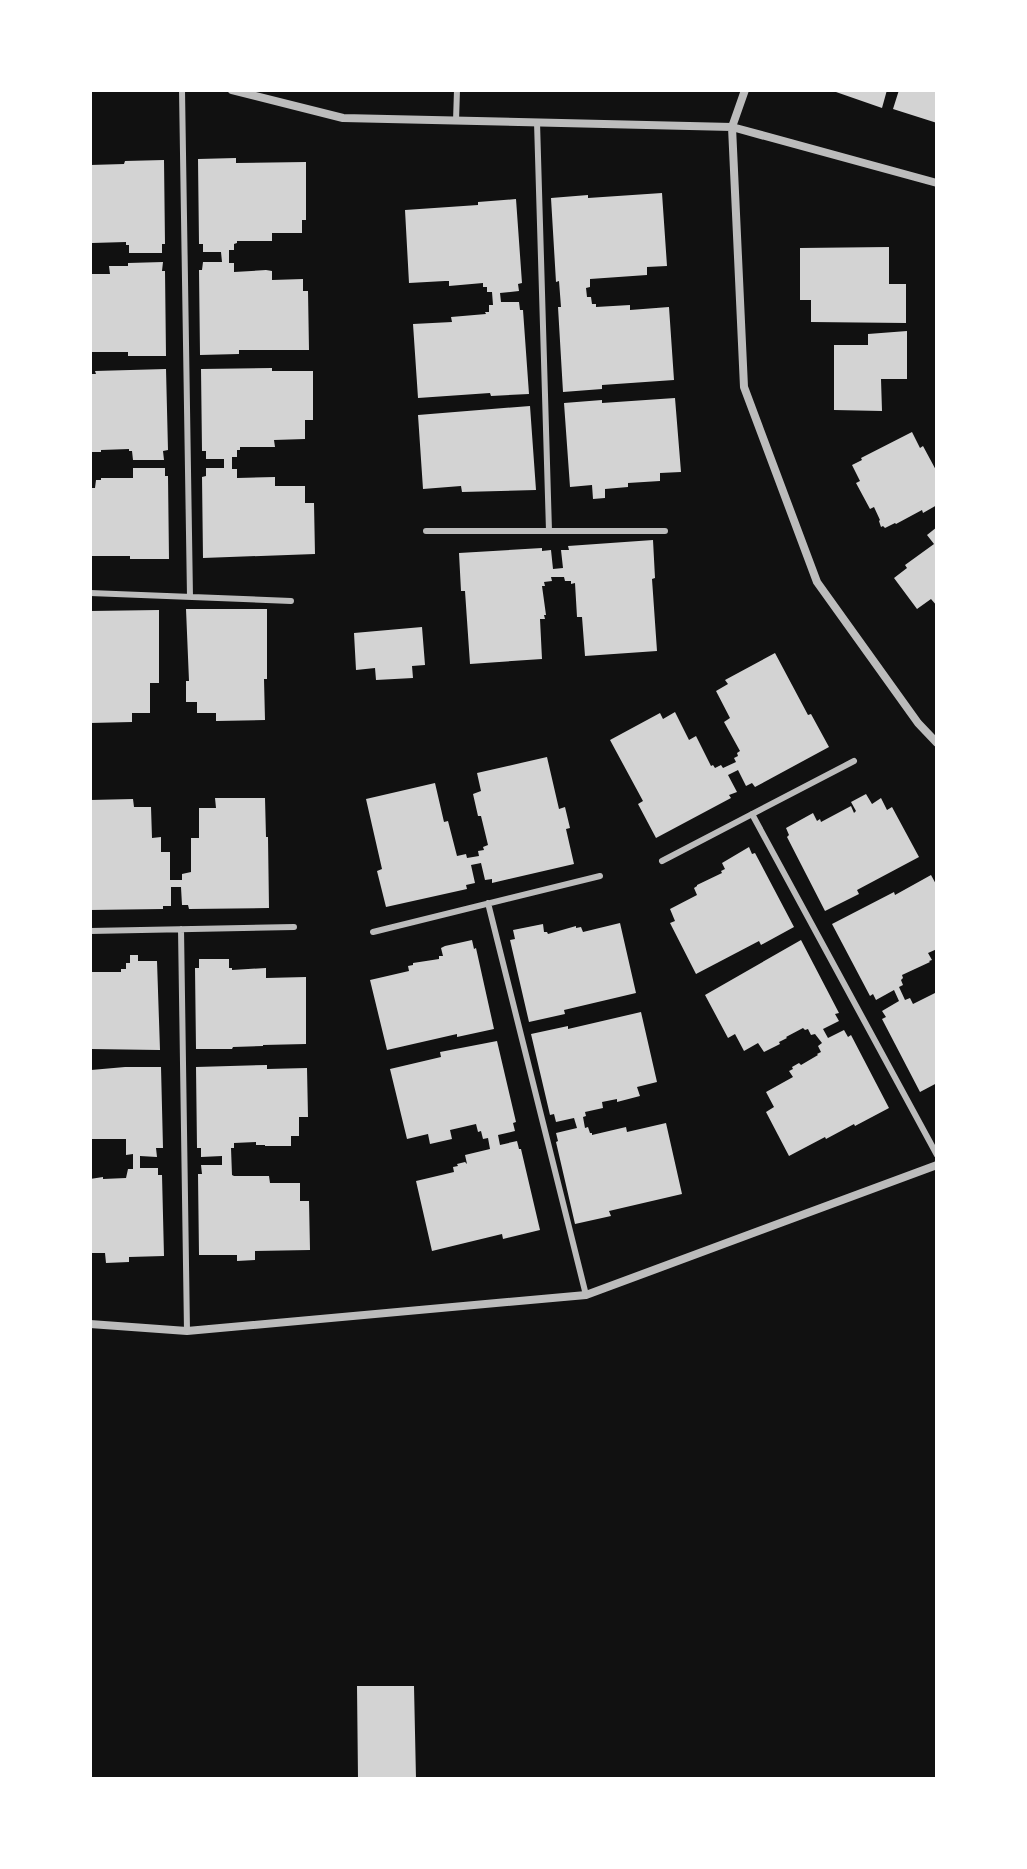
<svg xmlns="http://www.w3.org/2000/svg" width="1027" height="1869" viewBox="0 0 1027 1869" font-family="Quicksand,sans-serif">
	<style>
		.building { fill: #d3d3d3 }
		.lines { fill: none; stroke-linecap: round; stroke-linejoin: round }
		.service { stroke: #bcbcbc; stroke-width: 6 }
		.minor { stroke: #bcbcbc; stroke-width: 8 }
	</style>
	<rect width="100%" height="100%" fill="#111"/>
	<path class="building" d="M837,90H887L882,108L836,92Z
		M899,90H937V123L893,109Z
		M236,158V163L306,162V220H302V233H272V241H237V243L234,244V250H229V263H234V272L266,270L272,271V280L303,279V291H308L309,350H239V354L200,355L199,270H202L203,262H222L221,252H203V244H199L198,159Z
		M164,160L165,244H162V253H129V245H126V242L92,243V236H90V165L124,164L125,161Z
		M662,193L667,266L647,267V275L590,279V287L586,288L587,297H591L592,304H596V307L630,305V310L669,307L674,380L602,385V389L563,392L558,307H561L559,281L556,282L551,198L588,195V198Z
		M516,199L522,283L518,284L519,291L500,293L501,302H519L520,310H523L529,394L491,396L490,393L418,398L413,324L452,322L451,317L486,314L485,312H489V305H493L492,292H487V287H483V283L449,286V281H445L409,283L405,210L478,205V202Z
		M889,247V284H906V323L811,322V300H800V248Z
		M163,262L162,271H165L166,356H128V352H90V282H92V274H110L109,266H128V263Z
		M907,331V379H881L882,411L834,410V345H868V334Z
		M272,368V371H313V420H305V439L274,440L275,447H240V450H237V457H232V469H237V478L275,477V486H305V503H314L315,554L203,558L202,477L206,476V468H224V459H206V451H202L201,369Z
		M166,369L168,450L163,451L164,460H133L132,451H129V449L101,450V452H90V374H96L95,371Z
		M675,398L681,472L660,473V481L628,483V487L605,489V498L593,499L592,485L570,487L564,403L602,400V403Z
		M530,406L536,490L462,492L461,486L423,489L418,415Z
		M912,432L920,448L923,446L937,472V505L923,513L922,510L896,524L895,523L885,528L883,526L881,527L879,521L880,520L874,507L870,509L856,483L860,481L852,465L862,460L861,458Z
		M133,468H165V476H168L169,559H130V556H90V488H95L96,480H101V478H133Z
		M937,527V606L931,599L917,609L894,578L907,568L905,565L934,544L927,535Z
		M653,540L655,578L652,579L657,651L585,656L582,617H577L575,583L571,584V581H565L564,577H551L552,581L544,582L545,586H542L546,615H544L545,619H540L542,659L470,664L465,591H461L459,553L542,548V551L551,550L553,569L563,568L561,550H569L568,546Z
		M186,609H267V679H264L265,720L216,721V713H197V702H186V681H189Z
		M159,610V683H150V713H132V722L90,723V611Z
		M422,627L425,665L412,666L413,678L376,680L375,668L356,670L354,633Z
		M775,653L808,715L811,714L829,747L755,787L752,783L746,786L738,770L728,775L737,792L729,795L731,798L656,838L638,804L643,801L610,740L660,713L663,719L675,712L689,740L696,736L711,766L713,765L715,768L721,765L723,768L736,762L734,758L738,756L737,753L740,751L724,722L730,718L716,691L728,684L725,680Z
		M547,757L559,809L565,807L570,828L566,829L574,864L492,883V879L485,880L481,863L471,865L475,883L466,885L467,889L386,907L377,871L382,869L366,799L435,783L444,822L448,821L457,856L466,854L467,858L479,856L478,851L484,850L483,847L488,845L481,816H478L473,794L481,791L477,773Z
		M866,794L872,804L881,798L887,810L892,807L919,857L857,890L859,894L825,911L787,837L789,835L786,828L813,813L817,821L820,819L821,822L851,806L854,813L856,811L851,802Z
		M215,798H265L266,837H268L269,908L189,909L188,905H182L181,887H171V906H163V909L90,910V800L133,799L134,807H151L152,838L161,837V852H170V880H182V874L191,872V838H199V808H216Z
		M749,847L752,854L755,853L794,927L761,945L759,941L696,974L670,923L675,921L670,909L697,895L694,888L697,886V885L722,873L721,871L725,869L722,863Z
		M931,875L937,886V949L928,953L932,960L929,961L930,962L902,975L903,978L901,980L903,985L899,987L905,1000L910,998L913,1004L937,992V1083L920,1092L882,1019L886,1017L882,1011L899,1001L894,990L876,1000L873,994L870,996L832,924L894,892L895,895Z
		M620,923L636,993L564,1010L565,1014L529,1022L510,940L515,939L513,930L543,924L544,932H547L548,934L576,926V928L581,927L583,932Z
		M472,940L474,949L476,948L494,1029L457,1037V1034L387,1050L370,980L409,971L408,966L413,965V963L439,959V956H443L441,948L445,946Z
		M801,940L839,1013L835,1014L839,1021L823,1029L828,1038L844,1030L848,1037L851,1035L889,1108L855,1126L854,1124L826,1139L825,1137L789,1156L766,1112L774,1107L766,1092L793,1077L789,1071L793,1069L792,1067L799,1063L801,1065L818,1055L817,1054L821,1052L818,1046L822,1043L815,1034L811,1035L808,1029L805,1030L803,1028L786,1037L787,1038L779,1042L780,1044L764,1052L758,1043L744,1051L735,1034L728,1038L705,995Z
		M130,955H138V961H157L160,1050L91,1049L90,972H121V969H126V963H130Z
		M199,959H229V968H232V970L266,968V978L306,977V1044L263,1045V1046L233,1047L232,1049H196L195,968H199Z
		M641,1012L657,1082L637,1087L640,1096L617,1102V1099L602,1102L603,1108L585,1112L586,1116L583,1117L585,1128L588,1127L590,1133H592V1135L626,1127L627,1132L666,1123L682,1194L609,1211L611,1216L575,1224L556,1142L558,1141L556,1133L577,1128L574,1118L556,1122L554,1114L550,1115L531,1034L568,1026V1029Z
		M497,1041L516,1122L513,1123L515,1131L498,1135L500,1145L517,1141L519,1149H521L540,1230L503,1239L502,1234L432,1251L416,1181L454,1172L453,1167L458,1166L457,1164L465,1162L467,1164L465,1155L490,1149L488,1138L483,1139L481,1131L478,1132L476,1124L450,1130L452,1139L430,1144L428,1134L407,1139L390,1069L441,1057L440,1052Z
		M267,1065V1069L307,1068L308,1117H299V1136H291V1146H265V1145H256V1142L234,1143V1148H231L232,1175L234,1176H269L270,1183H300V1201H309L310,1250L255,1251V1260L237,1261V1255H199L198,1174H202L201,1165H222V1156L201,1157V1148H197L196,1067Z
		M125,1067H161L163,1148H156L157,1157L140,1156V1168H158V1175H162L164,1256L129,1257V1262L106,1263L105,1253H90V1179L103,1177V1179L126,1178L128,1169H133V1154L126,1155V1139H90V1072L91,1070Z
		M357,1686H414L416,1779H358Z"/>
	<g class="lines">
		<path class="service" d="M182,90L190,597
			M456,121L457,90
			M537,122L549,531
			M426,531H665
			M90,593L291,601
			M752,814L937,1155
			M662,861L854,761
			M488,903L586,1295
			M181,929L187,1331
			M90,931L294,927
			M373,932L600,876"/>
		<path class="minor" d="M232,90L343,118L732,127L937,183
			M745,90L732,127L744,387L817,582L918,723L937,743
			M90,1324L187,1331L586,1295L937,1165"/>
	</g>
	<rect width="1027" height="1869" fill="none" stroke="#ffffff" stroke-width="184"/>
</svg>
